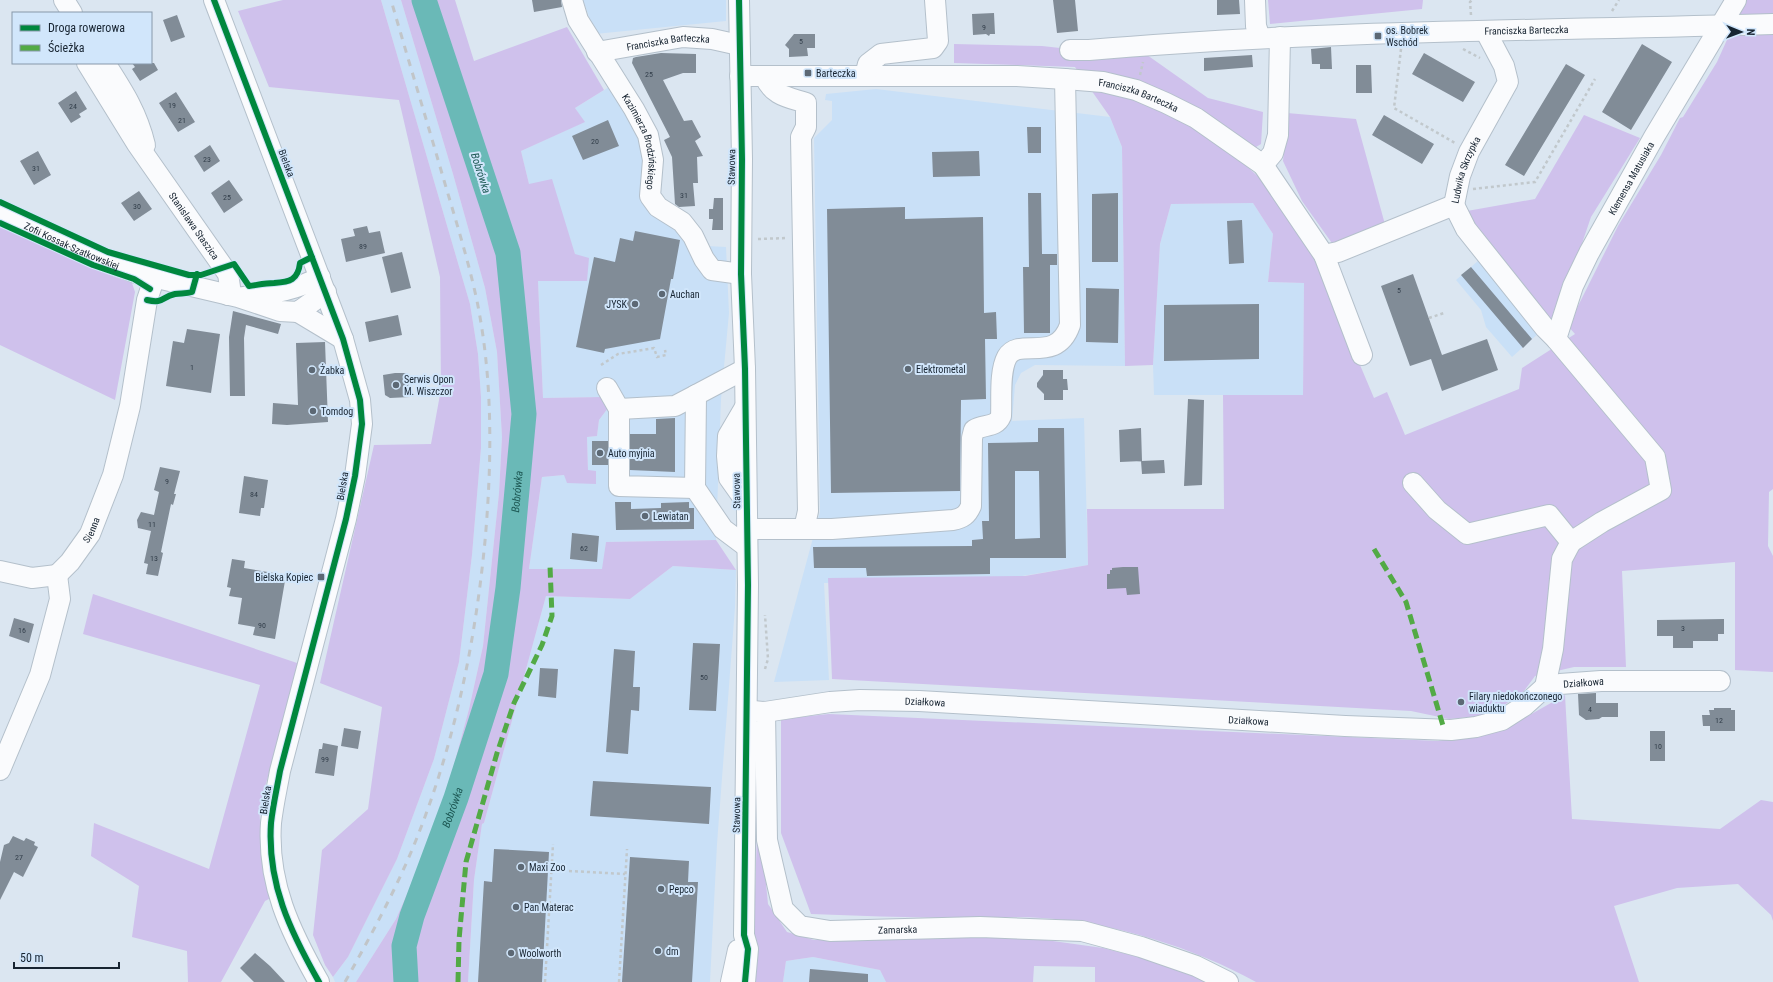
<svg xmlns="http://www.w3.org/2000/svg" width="1773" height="982" viewBox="0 0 1773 982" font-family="'Roboto Condensed',sans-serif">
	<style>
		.built { fill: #c9e0f7 }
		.green { fill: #cfc1ec }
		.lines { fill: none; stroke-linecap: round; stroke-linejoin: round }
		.river { stroke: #6ab9b7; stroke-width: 25 }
		.building { fill: #818c97; fill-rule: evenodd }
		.minor-casing { stroke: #b4c0cb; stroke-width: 22 }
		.path { stroke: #c1c8cc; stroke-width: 2.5; stroke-dasharray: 3 3; stroke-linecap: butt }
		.minor { stroke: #fafbfd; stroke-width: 20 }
		.rail { stroke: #c1c5c8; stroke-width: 3; stroke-dasharray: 7 7; stroke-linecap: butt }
		.quiet { stroke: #52aa45; stroke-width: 5; stroke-dasharray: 10 5; stroke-linecap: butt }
		.cycleway-casing { stroke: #d1e6fb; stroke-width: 8 }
		.cycleway { stroke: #00873e; stroke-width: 6 }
		.poi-dot { fill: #5c6874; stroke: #d1e6fb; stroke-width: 1.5 }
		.labels { text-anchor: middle; stroke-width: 4; stroke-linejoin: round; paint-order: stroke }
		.number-label { font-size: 8px; fill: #323e4a }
		.poi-label { font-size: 10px; fill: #172431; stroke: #d1e6fb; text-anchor: start }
		.street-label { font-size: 10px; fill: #172431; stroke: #d1e6fb }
		.water-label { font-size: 11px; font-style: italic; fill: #1e5955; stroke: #d1e6fb }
	</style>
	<rect width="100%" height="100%" fill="#dbe6f1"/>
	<path class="built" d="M381,0H401L453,174L485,288L497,352L502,437L499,493L483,646L469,709L449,783L428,847L396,919L356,982H335L333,977L348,957L397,859L434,759L459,662L472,555L481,448V397L478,354L470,304Z
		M583,0H726V21L595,34Z
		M622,79L658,196L707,246L726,247L729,313L721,399L716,540L606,542L603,569H529L542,477L564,475L588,470L587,437L597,436L599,420L608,408L602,397L543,398L538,281H586L575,254L565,224L529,184L521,151L584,122L575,108Z
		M876,89L1110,117L1122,147L1125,366L1035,365L1021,373L1015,385L1012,421L1084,418L1088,565L991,581L824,583L829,680L774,682L820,512L814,138L832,120V101L825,100L826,94Z
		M1253,203L1273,234L1268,282L1304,283L1303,395H1154L1153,365L1160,244L1171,204Z
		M1479,260L1540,332L1512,357L1486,327L1481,310L1456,280Z
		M673,566L736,570L735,607L717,844L710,982H468L474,880L482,824L484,823L546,596L630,599Z
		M813,957L880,970L886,982H783L786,961Z"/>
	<path class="green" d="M283,0H381L470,304L478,354L481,397V448L472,555L459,662L434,759L397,859L348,957L333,977L325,965L313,935L322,850L368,809L382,707L320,683L374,445L431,444L441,389L440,277L399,100L269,87L238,11Z
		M401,0H455L474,61L567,27L604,90L575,108L585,122L521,151L529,184L552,179L575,254L589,258L587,281H538L543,398L602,397L608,408L599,420L597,436L587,437L588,470L596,471V484L567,483L564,475L542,477L529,569H602L606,542L716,540L736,570L673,566L630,599L546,596L484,823L482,824L474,880L468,982H356L396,919L428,847L449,783L469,709L483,646L499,493L502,437L497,352L485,288L453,174Z
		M1268,0H1423L1422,9L1270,24Z
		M1744,0H1773V16L1732,20Z
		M1773,32V489L1769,492L1768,546L1773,556V672L1735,670V562L1622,571L1626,667H1574L1535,676L1524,691L1490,715L1449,719L1411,711L832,679L828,578L1025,576L1088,565L1087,509H1224L1223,395H1303L1304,283L1268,282L1273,234L1253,203L1171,204L1160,244L1153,365L1125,366L1122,147L1110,117L1075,67L954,63V44L1042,46L1133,56L1140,50L1208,98L1263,112L1261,144L1238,158L1266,184L1313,254L1374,398L1387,392L1405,435L1519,389L1522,368L1575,334L1568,326L1618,226L1661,155L1680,118L1683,117L1717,62L1730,33Z
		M1287,113L1356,119L1386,228L1334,246L1302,201L1283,161Z
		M1584,115L1640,138L1591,217L1559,311L1555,316L1547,320L1478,235L1467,211L1535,199Z
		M0,226L88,267L132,283L135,292L115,400L0,345Z
		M93,594L300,664L259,808L264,871L271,898L265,901L221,982H188L187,951L132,937L139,886L91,856L94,823L209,869L260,685L83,634Z
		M1565,695L1572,819L1720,829L1761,800L1773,802V921L1771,915L1738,884L1677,888L1614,906L1639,982H1256C1195,948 1112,922 1042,918C1012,916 981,918 951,918C904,917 858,916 811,914L781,833V719L829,714L1438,741L1505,729Z
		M758,804L768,904L787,932L814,940L1024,937L1103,948L1181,968L1212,982H1095V967L1034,966L1033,982H886L880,970L813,957L786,961L783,982H752Z"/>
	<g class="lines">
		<path class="river" id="s1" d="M406,982L404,946L412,916L456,798L496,674L508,588L524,414L508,253L424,0"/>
	</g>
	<path class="building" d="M532,0H561L562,7L534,12Z
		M1053,0H1075L1078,31L1057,33Z
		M1217,0H1239L1240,14L1217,15Z
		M994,13L995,34H990L989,36L986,34L973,35L972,14Z
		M177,15L185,37L171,42L163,20Z
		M794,34H815V48H807L808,56L789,57V49L785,45Z
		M1642,44L1672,62L1631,130L1602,112Z
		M1331,47L1332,69H1320V64H1312L1311,49Z
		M661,53L696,54V73H683L663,80L684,121L692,120L701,137L695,141L703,156L697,157L698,183H693L695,206L679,207L675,204L672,157L664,140L670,137L632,63L633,58L636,57Z
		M1424,53L1475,82L1463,102L1412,74Z
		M1252,55L1253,67L1204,71V58Z
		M132,63H154L158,70L140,81L132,69L135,67Z
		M1566,64L1585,75L1524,176L1505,165Z
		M1356,65H1371L1372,93H1356Z
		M76,91L87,109L79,114L81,117L71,123L58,103Z
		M176,92L195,122L178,132L159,103Z
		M1384,115L1434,144L1422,164L1372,135Z
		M608,120L619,146L583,160L572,136Z
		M1027,127H1041V153H1028Z
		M210,145L220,161L204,172L194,156Z
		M38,151L51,175L34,185L20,161Z
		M979,151L980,176L933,177L932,152Z
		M229,180L243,200L224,213L211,193Z
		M139,191L152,209L134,221L121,203Z
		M1028,193H1041L1042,254H1057V265H1050V333H1024L1023,267H1029Z
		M1118,193V262H1092V194Z
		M714,198H723V230H712L713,219H709V209H713Z
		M905,207V219L983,217L984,313L996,312L997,339H985L986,399L961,400L960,491L831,493L827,209Z
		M1242,220L1244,263L1229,264L1227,221Z
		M367,226L369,233L380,231L385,253L346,262L341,239L355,236L353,229Z
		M635,231L680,240L673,279H671L660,339L605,349L604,353L576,347L594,257L615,262L620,238L633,241Z
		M402,252L411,288L391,293L382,257Z
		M1471,267L1532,339L1523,348L1461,275Z
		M1413,274L1442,355L1487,339L1498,370L1442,391L1431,359L1410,366L1381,286Z
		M1086,288L1119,289L1118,343L1086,342Z
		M1259,304V359L1164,361V305Z
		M233,311L281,324L278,334L246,325L244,338L245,396H230L229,337Z
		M398,315L402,335L369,342L365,322Z
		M187,329L220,334L211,393L166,386L173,341L184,343Z
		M325,342L328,422L287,425L272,424L273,403L298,405L296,343Z
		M1043,370H1063V379H1067L1068,390H1063V400H1044V394L1037,387V383L1043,375Z
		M395,373H407L410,397L390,398L385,395L383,375Z
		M1188,399L1204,400L1202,485L1184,486Z
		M675,418V472L630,470V434H656V419Z
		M1038,428H1064L1066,558H990V574L867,576L866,568H814L813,547L972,546V540L983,539L982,521H989L988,443L1038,442ZM1015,471H1039L1040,538L1015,539Z
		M1141,428L1142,461L1120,462L1119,430Z
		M592,441H608V465H592Z
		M1164,460L1165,473L1142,474L1141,461Z
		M160,467L180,471L174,494H176L173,505L171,504L161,552L163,553L158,576L146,574L148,564L144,563L151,531L138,528L137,520L141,512L154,515L159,492L154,490Z
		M244,476L268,480L264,508H261L260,516L239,513Z
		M615,502H631V509L661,508V503L689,502V508H694V529L616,530Z
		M572,533L599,536L597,562L570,559Z
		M232,559L245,561L244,568L286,575L275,639L253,635L255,627L238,624L242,598L229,596L231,588L227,587Z
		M1123,567H1138L1140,594L1127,595L1126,588L1107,589V574H1110V570H1112V568Z
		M14,618L34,624L29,643L9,636Z
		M1724,619V634H1718V641H1693V648H1673V636H1657V620Z
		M693,643L720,644L716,711L689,710Z
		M614,649L635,651L633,687H640L639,711L631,710L628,754L606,752Z
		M540,668L558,669L556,698L538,696Z
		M1596,693V703H1618V717H1602L1599,719L1586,720L1579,715L1578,694Z
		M1714,708H1731V710H1735V731H1710V726H1703L1702,715H1710L1709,710H1714Z
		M344,728L361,731L358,749L341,746Z
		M1650,731H1665V761H1650Z
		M323,743L338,746L334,776L315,773L319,749H322Z
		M593,781L711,787L709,824L590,816Z
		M13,836L24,841L26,838L35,842L34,845L38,847L23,877L14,872L0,900V862L4,845L9,843Z
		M494,849L549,852L542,982H478L484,881L492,882Z
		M630,857L689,861L688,882H698L692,982H622Z
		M255,953L270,966L285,982H254L240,968Z
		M810,969L868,974V982H809Z"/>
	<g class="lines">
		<defs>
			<g id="minor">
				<path d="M64,0L72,13"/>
				<path d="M214,0L343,339L360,400L362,424L355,476L346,519L280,771C277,788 273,805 271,823C267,883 290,931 319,982"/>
				<path id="s2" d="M572,0L578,20L634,109L648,135L653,160L650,196L658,207L682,222L693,236L704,259L712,270L741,274"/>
				<path d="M739,0L742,159L741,274L745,369L748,585L744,935L748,949L745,982"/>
				<path d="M1255,0L1256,26L1260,38"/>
				<path id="s3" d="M1070,50H1089C1316,30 1545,31 1773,24"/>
				<path id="s4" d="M597,52L683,37L712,39L739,45"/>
				<path id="s5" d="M87,63L137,144L228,274L230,287L228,295"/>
				<path d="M105,63C123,91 137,112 145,145"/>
				<path id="s6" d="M740,76H1017L1065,79L1103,82L1136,90L1166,103L1196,118L1263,165L1324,255L1362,355"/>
				<path d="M865,76L868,64L881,54L933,48L938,41L935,0"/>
				<path d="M765,77C773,96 788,97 806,103V127L801,137L808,511L804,529"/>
				<path d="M1263,165L1273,153L1278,135L1280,37"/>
				<path id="s7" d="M1454,205L1460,176L1469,152L1508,82L1504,66L1486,32"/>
				<path id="s8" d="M0,213L79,250L136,273L238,297L280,311L298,312L326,292"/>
				<path d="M1324,255L1338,252L1454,205"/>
				<path d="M244,297C273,293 294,291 320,277"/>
				<path d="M298,312L343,339"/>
				<path id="s9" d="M1556,339L1573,286L1589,253L1654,137L1736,0"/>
				<path d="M745,369L696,395L695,488L723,529L747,547"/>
				<path d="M607,388L619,409L675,406L696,395"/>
				<path d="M745,407L728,436L727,456L729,478L746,502"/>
				<path d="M619,409V486L695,488"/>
				<path d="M1413,483L1437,510L1467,534L1549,515L1571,542L1602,522L1661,490L1655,457L1556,339L1545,328L1466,229L1454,205"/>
				<path d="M747,529H832L953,520C963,518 967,515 971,506L972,438L974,430C984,424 996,428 1001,416C1002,399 999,372 1007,357C1019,336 1056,365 1070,325L1065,79"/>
				<path d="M0,571L32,578L57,575"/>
				<path id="s10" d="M57,575L70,562L90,534L113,475L130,406L147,300L155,276"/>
				<path d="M1545,687L1553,649L1562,559L1571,542"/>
				<path id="s11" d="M753,711L765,712L767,840L783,909L800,926L830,931L980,927L1082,931L1141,947L1196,966L1228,982"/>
				<path id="s12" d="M765,712L830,702L860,700L919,701L1345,726L1451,730L1476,727L1502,720L1524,706L1545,687L1560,684L1601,681H1720"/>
				<path d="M0,770L40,675L60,599L57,575"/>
				<path d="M731,982L738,950"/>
			</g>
		</defs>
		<use href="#minor" class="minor-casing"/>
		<path class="path" d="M1612,11L1619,0
			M1471,15L1470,2L1472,0
			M1401,49L1394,108L1455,143
			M1463,49L1480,58
			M1140,75L1143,62
			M1473,189L1535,182L1595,79
			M758,239L787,238
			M1429,318L1444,313
			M601,365L618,354L654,348L657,357L666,355L665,350
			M765,669L768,659L765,615
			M551,870L625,874
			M545,982L553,844
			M619,982L627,849"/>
		<use href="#minor" class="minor"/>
		<path class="rail" d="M345,982C369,939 393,895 412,850C453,751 475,646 485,541C492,461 493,380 477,301C468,259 455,218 443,177C426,118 408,59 391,0"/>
		<path class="quiet" d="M1374,549L1406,602L1444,729
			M458,982L459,940L466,862L497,753L514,703L542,645L552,616L550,566"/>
		<defs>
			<path id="cycleway" d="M214,0L343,339L360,400L362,424L355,476L346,519L280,771C277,788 273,805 271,823C267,883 290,931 319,982
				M739,0L742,159L741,274L745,369L748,585L744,935L748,949L745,982
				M0,202L108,252L189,275H201L234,264L249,286C257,285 265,283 274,283C290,282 298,280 300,263L312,257
				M0,223L93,265L134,279L150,289
				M147,300C164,304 161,297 175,294C181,293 186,294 192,292L197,274"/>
		</defs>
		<use href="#cycleway" class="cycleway-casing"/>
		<use href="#cycleway" class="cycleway"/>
	</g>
	<g class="poi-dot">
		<rect x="1374" y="32" width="8" height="8" rx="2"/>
		<rect x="804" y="69" width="8" height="8" rx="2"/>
		<circle cx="662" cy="294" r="4"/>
		<circle cx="635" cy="304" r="4"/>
		<circle cx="908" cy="369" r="4"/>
		<circle cx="312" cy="370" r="4"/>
		<circle cx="396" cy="385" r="4"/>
		<circle cx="313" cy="411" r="4"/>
		<circle cx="600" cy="453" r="4"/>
		<circle cx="645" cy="516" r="4"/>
		<rect x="317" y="573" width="8" height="8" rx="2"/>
		<circle cx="1461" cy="702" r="4"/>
		<circle cx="521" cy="867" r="4"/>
		<circle cx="661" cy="889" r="4"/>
		<circle cx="516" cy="907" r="4"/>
		<circle cx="658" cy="951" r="4"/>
		<circle cx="511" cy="953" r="4"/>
	</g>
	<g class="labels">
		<g class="number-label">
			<text x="984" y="30">9</text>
			<text x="801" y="44">5</text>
			<text x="649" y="77">25</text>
			<text x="172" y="108">19</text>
			<text x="73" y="109">24</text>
			<text x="182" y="123">21</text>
			<text x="595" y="144">20</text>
			<text x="207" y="162">23</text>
			<text x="36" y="171">31</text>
			<text x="684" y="198">31</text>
			<text x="227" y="200">25</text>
			<text x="137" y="209">30</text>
			<text x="363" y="249">89</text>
			<text x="1399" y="293">5</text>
			<text x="192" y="370">1</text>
			<text x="167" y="484">9</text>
			<text x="254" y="497">84</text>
			<text x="152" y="527">11</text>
			<text x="584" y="551">62</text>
			<text x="154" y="561">13</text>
			<text x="262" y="628">90</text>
			<text x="1683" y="631">3</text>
			<text x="22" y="633">16</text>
			<text x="704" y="680">50</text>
			<text x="1590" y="712">4</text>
			<text x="1719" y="723">12</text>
			<text x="1658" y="749">10</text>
			<text x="325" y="762">99</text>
			<text x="19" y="860">27</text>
		</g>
		<g class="poi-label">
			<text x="1386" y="34">os. Bobrek<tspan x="1386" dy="12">Wschód</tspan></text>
			<text x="816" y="77">Barteczka</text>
			<text x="670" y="298">Auchan</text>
			<text x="627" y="308" text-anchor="end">JYSK</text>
			<text x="916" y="373">Elektrometal</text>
			<text x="320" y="374">Żabka</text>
			<text x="404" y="383">Serwis Opon<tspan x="404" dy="12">M. Wiszczor</tspan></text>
			<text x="321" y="415">Tomdog</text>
			<text x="608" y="457">Auto myjnia</text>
			<text x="653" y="520">Lewiatan</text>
			<text x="313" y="581" text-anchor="end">Bielska Kopiec</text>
			<text x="1469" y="700">Filary niedokończonego<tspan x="1469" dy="12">wiaduktu</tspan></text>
			<text x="529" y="871">Maxi Zoo</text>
			<text x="669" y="893">Pepco</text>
			<text x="524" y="911">Pan Materac</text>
			<text x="666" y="955">dm</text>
			<text x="519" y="957">Woolworth</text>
		</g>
		<g class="street-label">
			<text dy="4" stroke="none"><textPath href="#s3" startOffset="457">Franciszka Barteczka</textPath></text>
			<text dy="4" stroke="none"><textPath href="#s4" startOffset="72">Franciszka Barteczka</textPath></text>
			<text dy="4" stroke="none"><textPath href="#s6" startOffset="401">Franciszka Barteczka</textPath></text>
			<text dy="4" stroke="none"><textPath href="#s2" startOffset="160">Kazimierza Brodzińskiego</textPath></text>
			<text transform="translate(287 163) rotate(69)" y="4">Bielska</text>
			<text transform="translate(731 167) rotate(-89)" y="4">Stawowa</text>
			<text dy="4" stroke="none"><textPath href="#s7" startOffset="37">Ludwika Skrzypka</textPath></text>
			<text dy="4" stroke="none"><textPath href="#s9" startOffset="178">Klemensa Matusiaka</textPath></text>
			<text dy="4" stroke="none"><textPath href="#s5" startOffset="195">Stanisława Staszica</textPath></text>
			<text dy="4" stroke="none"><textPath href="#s8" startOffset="79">Zofii Kossak-Szatkowskiej</textPath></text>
			<text transform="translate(342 486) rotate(-80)" y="4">Bielska</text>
			<text transform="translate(736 491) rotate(-91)" y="4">Stawowa</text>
			<text dy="4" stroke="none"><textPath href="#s10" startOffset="57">Sienna</textPath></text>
			<text dy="4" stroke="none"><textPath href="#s12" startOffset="833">Działkowa</textPath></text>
			<text dy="4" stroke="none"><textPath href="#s12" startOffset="161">Działkowa</textPath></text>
			<text dy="4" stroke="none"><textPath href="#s12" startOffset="485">Działkowa</textPath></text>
			<text transform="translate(265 800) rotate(-81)" y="4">Bielska</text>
			<text transform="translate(736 815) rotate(-89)" y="4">Stawowa</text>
			<text dy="4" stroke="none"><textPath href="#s11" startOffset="333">Zamarska</textPath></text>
		</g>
		<g class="water-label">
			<text transform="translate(481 173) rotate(72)" y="4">Bobrówka</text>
			<text dy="4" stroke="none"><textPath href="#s1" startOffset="507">Bobrówka</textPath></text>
			<text dy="4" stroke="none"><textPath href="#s1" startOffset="183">Bobrówka</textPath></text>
		</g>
	</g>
	<rect x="12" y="12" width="140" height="52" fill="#d1e6fb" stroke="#8798aa"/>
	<rect x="20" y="25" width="20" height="6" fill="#00873e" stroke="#8798aa"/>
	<text x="48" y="32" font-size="12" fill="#172431">Droga rowerowa</text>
	<rect x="20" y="45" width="20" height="6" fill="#52aa45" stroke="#8798aa"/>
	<text x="48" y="52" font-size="12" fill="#172431">Ścieżka</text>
	<g transform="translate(1741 32) rotate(91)" stroke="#d1e6fb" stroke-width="3" paint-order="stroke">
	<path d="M0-3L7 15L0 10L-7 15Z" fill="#172431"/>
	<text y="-6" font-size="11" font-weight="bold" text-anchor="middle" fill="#172431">N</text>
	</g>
	<path d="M14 962v6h105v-6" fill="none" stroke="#172431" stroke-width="2"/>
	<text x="20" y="962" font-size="12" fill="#172431" stroke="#d1e6fb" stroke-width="3" paint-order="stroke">50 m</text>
</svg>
